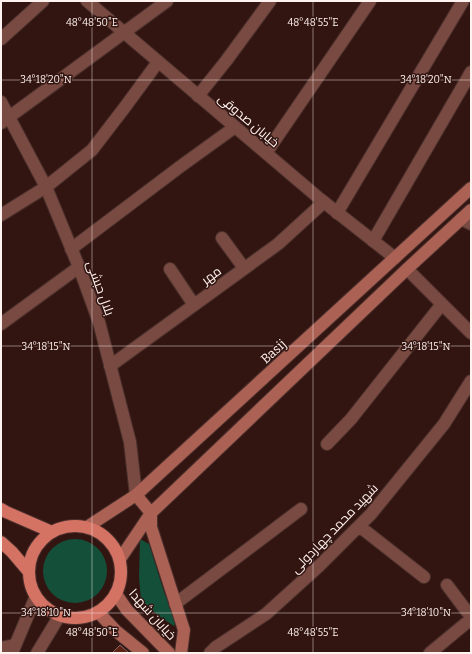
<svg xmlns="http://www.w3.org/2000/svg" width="472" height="654" viewBox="0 0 472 654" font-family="Bitter,Cairo,serif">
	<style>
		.green { fill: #144f3a }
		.building { fill: #5b2119; stroke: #87635d; filter: url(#shadow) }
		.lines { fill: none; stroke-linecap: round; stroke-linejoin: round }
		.minor-casing { stroke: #4b302c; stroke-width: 14 }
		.tertiary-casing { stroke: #4b302c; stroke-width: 14 }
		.secondary-casing { stroke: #4b302c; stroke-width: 14 }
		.primary-casing { stroke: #4b302c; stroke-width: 14 }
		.minor { stroke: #794a42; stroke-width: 12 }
		.tertiary { stroke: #794a42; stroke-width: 12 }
		.secondary { stroke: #ac6155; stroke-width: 12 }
		.primary { stroke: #d47264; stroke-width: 12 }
		.ticks { fill: none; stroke: #fff2ef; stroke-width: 1; stroke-opacity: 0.45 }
		.labels { text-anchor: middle; stroke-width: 3; stroke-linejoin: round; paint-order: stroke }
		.street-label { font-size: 13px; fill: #fff2ef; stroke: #321511 }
		.ticks-label { font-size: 10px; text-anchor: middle; fill: #fff2ef; stroke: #321511; stroke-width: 3; stroke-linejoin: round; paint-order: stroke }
	</style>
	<defs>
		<filter id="shadow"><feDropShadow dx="3.5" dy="-3.5" stdDeviation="0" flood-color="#0009"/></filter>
	</defs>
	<rect width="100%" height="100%" fill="#321511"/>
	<path class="green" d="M43 571a32 32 0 1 1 64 0a32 32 0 1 1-64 0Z
		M140,539L149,544L164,592L176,622L174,626L159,616L141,600L139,577Z"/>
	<path class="building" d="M120,645L129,653H112Z"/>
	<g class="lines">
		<defs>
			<path id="minor" d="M1,39L43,1
				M198,96L226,61L270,1
				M1,123L167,1
				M266,153L370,1
				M337,213L463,1
				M1,215L46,187L92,150L125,107L158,62
				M461,219L471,224
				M222,238L244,268
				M373,241L471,72
				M71,249L181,166L235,127
				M170,269L194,305
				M407,269L471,333
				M1,324L79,267
				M110,366L278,244L324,202
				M327,444L351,419L442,304
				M359,526L424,577
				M447,585L471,617
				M175,604L301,509
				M1,648L15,645
				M210,653L216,647L266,614L319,566L371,514L444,424L471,381
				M430,653L471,619"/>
			<path id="tertiary" d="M87,1L320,199L395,258
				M1,102L46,187L79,267L99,322L130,442L136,495
				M12,653L36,596
				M37,653L60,615"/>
			<path id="secondary" d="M136,495L151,513V527L184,630L181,653
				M87,527L136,495L471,188
				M120,559L151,513L407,269L471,210
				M116,594L127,610L169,653
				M98,612L116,631L143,653"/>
			<path id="primary" d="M1,509L6,512L52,532
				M29 572a46 46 0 1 1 92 0a46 46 0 1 1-92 0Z
				M1,542L12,552L29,572"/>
		</defs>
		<use href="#minor" class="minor-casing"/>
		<use href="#tertiary" class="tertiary-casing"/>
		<use href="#secondary" class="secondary-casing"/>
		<use href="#primary" class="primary-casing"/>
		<use href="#minor" class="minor"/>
		<use href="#tertiary" class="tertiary"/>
		<use href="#secondary" class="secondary"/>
		<use href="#primary" class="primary"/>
	</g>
	<path class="ticks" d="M92,1V653M313,1V653M1,80H471M1,346H471M1,613H471"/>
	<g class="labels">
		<g class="street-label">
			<text transform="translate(249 120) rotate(40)" y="5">خیابان صدوقی</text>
			<text transform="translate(211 275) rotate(-36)" y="5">مهر</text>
			<text transform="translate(101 288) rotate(70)" y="5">بلال حبشی</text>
			<text transform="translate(273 351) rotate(-42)" y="5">Basij</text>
			<text transform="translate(334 528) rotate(-46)" y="5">شهید محمد چهاردولی</text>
			<text transform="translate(153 614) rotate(48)" y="5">خیابان شهدا</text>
		</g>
	</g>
	<g class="ticks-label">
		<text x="92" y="26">48°48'50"E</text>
		<text x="313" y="26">48°48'55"E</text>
		<text x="46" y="83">34°18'20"N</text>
		<text x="426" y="83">34°18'20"N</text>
		<text x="46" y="350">34°18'15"N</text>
		<text x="426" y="350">34°18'15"N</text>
		<text x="46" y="616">34°18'10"N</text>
		<text x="426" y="616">34°18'10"N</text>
		<text x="92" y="636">48°48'50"E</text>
		<text x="313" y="636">48°48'55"E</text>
	</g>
	<rect width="472" height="654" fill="none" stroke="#fff2ef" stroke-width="4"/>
</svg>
